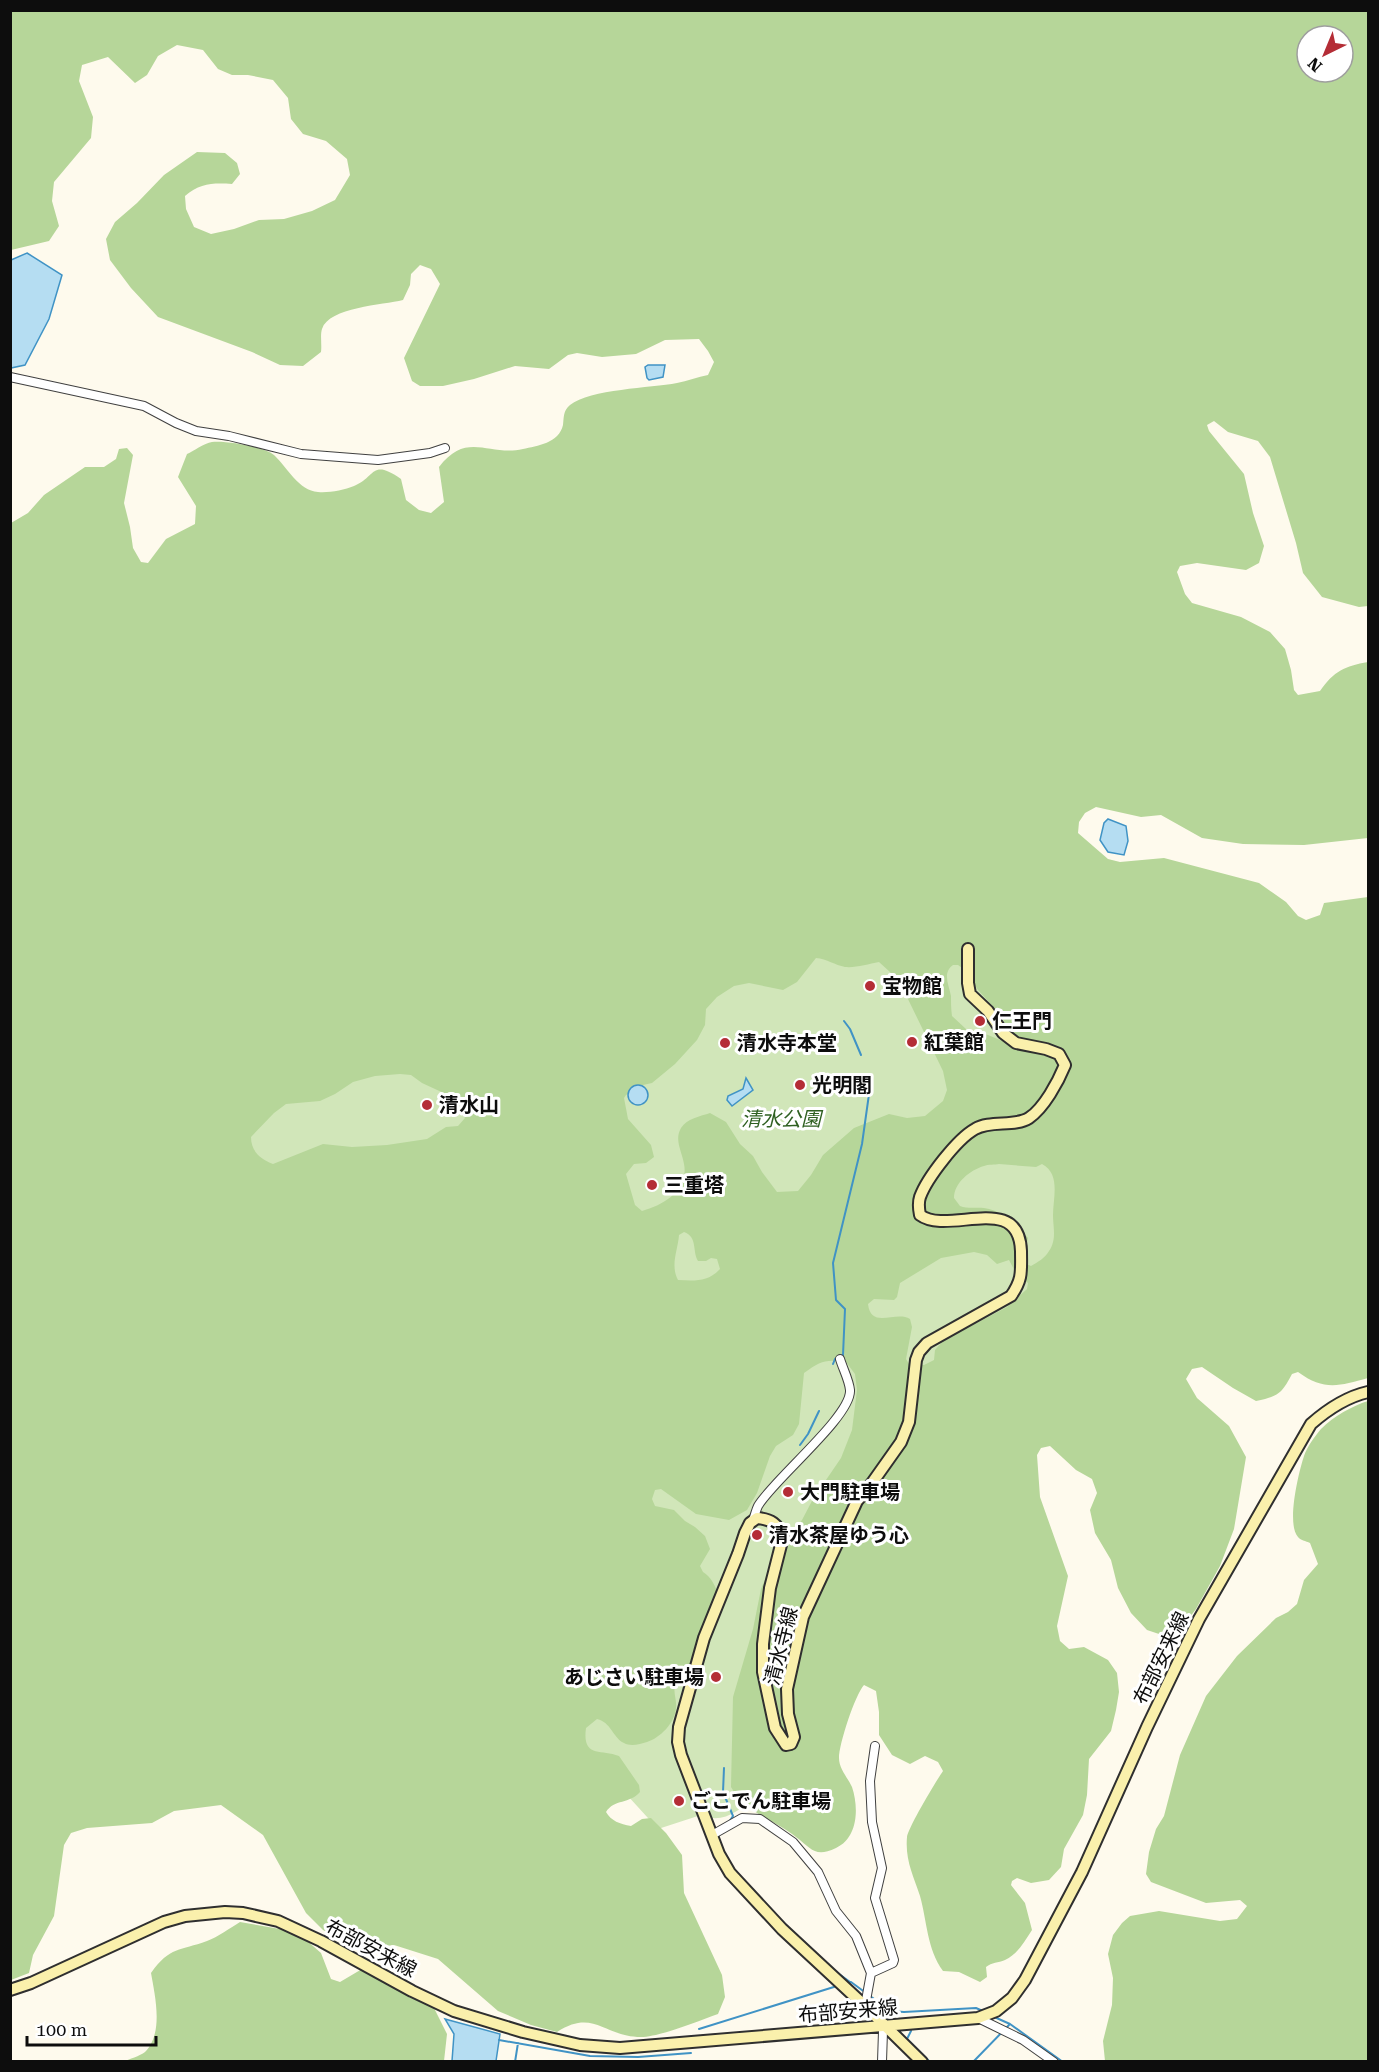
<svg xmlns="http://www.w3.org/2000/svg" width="1379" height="2072" viewBox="0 0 1379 2072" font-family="'Roboto Serif','Noto Sans JP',serif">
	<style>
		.green { fill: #d1e6b9 }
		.forest { fill: #b6d699; fill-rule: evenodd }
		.water { fill: #b5ddf2; stroke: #4093c5; stroke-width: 1.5 }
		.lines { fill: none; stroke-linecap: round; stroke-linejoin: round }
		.stream { stroke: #4093c5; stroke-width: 2 }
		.minor-casing { stroke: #404040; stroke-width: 10 }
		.secondary-casing { stroke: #2f2f2f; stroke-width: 14 }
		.minor { stroke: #fff; stroke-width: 8 }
		.secondary { stroke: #faf0ac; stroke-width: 10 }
		.poi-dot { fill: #b42d36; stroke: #fff; stroke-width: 2 }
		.labels { text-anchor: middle; stroke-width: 6; stroke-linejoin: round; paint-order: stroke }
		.poi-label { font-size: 20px; font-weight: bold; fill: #0d0d0d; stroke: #fff; text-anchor: start }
		.park-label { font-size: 20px; font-style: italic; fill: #2f6021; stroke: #fff }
		.street-label { font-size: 20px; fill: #0d0d0d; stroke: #fff }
	</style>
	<rect width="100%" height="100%" fill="#fefaed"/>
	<path class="green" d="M942,827L1094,1224L756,1798C738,1810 723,1825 701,1815L658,1829L627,1795L589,1769L333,1184L248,1159L255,1092Z"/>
	<path class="forest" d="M11,11H1368V606L1359,607L1322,597L1303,573L1296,543L1270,457L1258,441L1228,432L1214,421L1207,425L1209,431L1244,474L1253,513L1264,546L1259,563L1246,570L1197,563L1180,566L1177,572L1185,594L1192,603L1241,617L1270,632L1285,649L1291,670L1294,690L1298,695L1320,691C1334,671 1345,666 1368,662V838L1304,845L1243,844L1202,838L1161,815L1141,817L1096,807L1085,813L1079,822L1078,833L1108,859L1120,862L1164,858L1259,883L1286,902L1298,916L1306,920L1320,915L1324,903L1368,897V1378C1339,1386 1324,1391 1298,1372L1292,1374C1281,1395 1278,1396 1256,1401L1233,1388L1202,1367L1192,1369L1186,1379L1197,1398L1229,1426L1246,1457L1234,1529L1220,1566L1196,1609L1180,1630L1162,1635L1147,1630L1131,1613L1118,1588L1111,1560L1095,1533L1090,1510L1097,1493L1092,1479L1076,1470L1050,1446L1041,1448L1037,1455L1040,1497L1068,1576L1057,1626L1060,1641L1069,1649L1084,1647L1108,1660L1117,1673L1119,1692L1116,1710L1111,1731L1089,1759L1087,1795L1083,1815L1064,1849L1061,1867L1049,1880L1031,1883L1017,1878L1012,1881L1011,1885L1025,1903L1032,1930C1024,1942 1018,1954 1005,1960C998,1963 992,1962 986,1967L987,1977L980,1982L959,1972L943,1971C927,1949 927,1921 920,1896C913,1875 905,1860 907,1837C908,1828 936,1781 943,1771L938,1762L925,1756L910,1764L892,1755L879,1735V1712L876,1691L864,1685C855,1695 839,1744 839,1758C839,1769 848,1778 852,1787C859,1808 858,1838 836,1848C815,1858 812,1849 796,1837C775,1820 745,1813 731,1787L733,1697L753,1629L761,1589L776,1554L802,1520L813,1499L841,1458L852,1430L857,1390L855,1374L846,1362C825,1359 821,1361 804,1373L799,1424L793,1435L776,1446L770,1456L757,1493L747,1510L729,1520L696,1514L661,1489L655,1490L652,1499L655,1506L674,1510L685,1521L695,1527L705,1536L710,1549L700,1566L703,1572C711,1577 715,1585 718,1594L693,1669L685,1677L676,1681C672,1692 677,1698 676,1708C675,1723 660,1738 647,1742C640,1744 631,1747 624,1743C613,1738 611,1722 597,1719L586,1728C582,1758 600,1749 619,1756L639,1785L640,1792C630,1804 614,1799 606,1812C611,1821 620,1824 631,1826L642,1819L651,1818L666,1833L682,1855L684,1893L722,1975L725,1997L718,2014C699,2021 659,2037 641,2037C604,2037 594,2008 557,2032L531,2025L498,2011L438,1959L394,1945L360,1949L323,1930L306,1913L263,1835L221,1805L174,1811L152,1823L87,1828L71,1833L64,1845L54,1916L33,1955L29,1973L11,1980V523L28,513L44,495L85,467H104L116,459L119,449L127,448L133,455L124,503L130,527L133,548L141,562L148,563L166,539L195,524L196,506L178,477L187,454C194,451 204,443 212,442C224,440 265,447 274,455C287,467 299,491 318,492C329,493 344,490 354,486C376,477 371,458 401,479L406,500L419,510L431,513L444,502L439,467C467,430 489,457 523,449C537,446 559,443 563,425C564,417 563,411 570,405C590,389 651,388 677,383C687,381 698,377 708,375L714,362L708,351L699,339L665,340L636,354L602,357L577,353L568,355L549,369L515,366L474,379L443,386H420L412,381L404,358L440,284L431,269L420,265L411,274L410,285L403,300C383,305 329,307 322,329C320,335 322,345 321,352L303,366L280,365L252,352L158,317L131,288L110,260L106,239L115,222L137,203L164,175L197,152L225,153L237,163L240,174L232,184C213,183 200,183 185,196L186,209L194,227L211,234L234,229L259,220L284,219L312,211L335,200L350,175L347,159L326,141L303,134L291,119L288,98L273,80L248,75H232L218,69L203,50L177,45L158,56L147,75L135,83L108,57L82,65L79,81L93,117L91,138L54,182L52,201L59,226L49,241L11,250ZM1307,36H1343V72H1307ZM816,958C827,959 835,965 845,967C856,968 868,964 879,962L890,972L906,995L943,1071L947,1090L943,1101L925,1116L907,1118L889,1114L854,1128L823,1155L811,1175L798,1191L777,1192L762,1172L753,1156L740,1144L726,1122L710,1113C701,1116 686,1119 681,1128C674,1140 682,1151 684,1164C689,1190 664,1205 642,1211L635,1205L626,1174L634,1164L646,1163L654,1157L651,1145L628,1119L624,1098L626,1095L643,1085L652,1083L675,1064L697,1040L705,1025L706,1009L717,997L734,986L749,983L783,990L797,982ZM953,965H958L965,970L978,990L1000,1014L1014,1039L1010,1044L983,1033L966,1029L952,1016C951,1009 951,1003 951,996C949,985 942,973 953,965ZM400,1074L411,1075L422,1083L448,1095L461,1111L465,1118L458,1126L446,1127L427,1139L387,1145L352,1147L323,1144L273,1164C260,1159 251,1151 251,1137L274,1113L286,1104L320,1101L335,1094L353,1082L375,1076ZM999,1164L1036,1167L1042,1164C1061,1174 1053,1198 1053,1215C1053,1228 1057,1239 1049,1251C1045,1258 1038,1262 1031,1266L1019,1261L1016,1256L1017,1251L1026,1247L1028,1238C1016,1224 1003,1211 984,1208C976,1207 968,1209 960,1206L954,1198C954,1183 970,1170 984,1166C988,1164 995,1165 999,1164ZM684,1232C698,1237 692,1251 698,1261H706L711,1258L717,1259L720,1269C708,1282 695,1281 678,1280C670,1265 678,1250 679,1235ZM974,1252L987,1255L997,1264L1009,1260L1017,1275L1028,1283L1027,1289L1007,1307L943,1341L935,1350L934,1360L924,1365L909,1364L906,1359L912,1327L910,1319C896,1310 871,1330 868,1304L874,1299L894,1300L897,1297L900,1283L941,1258Z
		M1368,1401V2061H1105L1103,2041L1112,2005L1113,1978L1108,1954L1113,1935L1122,1923L1130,1916L1159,1911L1220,1921L1237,1919L1247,1906L1240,1900L1206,1903L1151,1882L1146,1874L1149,1852L1156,1829L1164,1816L1180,1755L1206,1696L1237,1656L1276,1618L1288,1612L1297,1604L1304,1580L1318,1564L1310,1543C1306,1541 1300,1540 1298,1537C1286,1524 1299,1471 1304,1456C1307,1447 1315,1436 1321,1429C1334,1416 1352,1406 1368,1401Z
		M240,1922L297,1932L321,1953L331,1979L340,1982L362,1969L434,2008L447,2034L444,2061L123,2062C129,2059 140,2056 145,2052C164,2033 155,1996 151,1973C170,1946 180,1951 207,1941C218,1937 230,1928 240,1922Z"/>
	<path class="water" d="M27,253L62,275L49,319L25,365L11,368V260Z
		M648,365H665L663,377L649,380L647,378L645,367Z
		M1108,819L1126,826L1128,841L1124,855L1108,852L1100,840L1104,823Z
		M746,1078L753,1090L732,1106L727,1100L728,1096L743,1089Z
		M628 1095a10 10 0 1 1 20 0a10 10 0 1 1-20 0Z
		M445,2019L500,2034L496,2061H452L454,2034Z"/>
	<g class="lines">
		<path class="stream" d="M844,1021L850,1029L861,1055
			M833,1364L835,1359L843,1355L845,1309L836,1300L833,1263L862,1144L870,1087
			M800,1445L808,1434L819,1411
			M724,1768L723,1792L733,1816L729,1822
			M835,1971L850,1982
			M845,1984L851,1982L866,1993
			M870,1996L891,2011L904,2012L976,2008L985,2012
			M992,2016L1010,2024L1063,2062
			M699,2029L837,1986
			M911,2031L907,2039L930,2062
			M499,2040L590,2056L638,2057L691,2053
			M515,2062L518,2043
			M973,2062L1009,2025"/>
		<defs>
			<path id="minor" d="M10,377L144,406L176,423L196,431L229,436L301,454L378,460L430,453L445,448
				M753,1520C755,1515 756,1510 758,1506C773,1480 852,1416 850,1390C849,1380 843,1369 840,1359
				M712,1835L742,1818L760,1819L793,1842L818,1872L836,1911L856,1936L871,1973
				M865,2006L871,1973L893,1963L894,1960L875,1898L882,1868L872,1822L870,1781L875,1746
				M978,2018L1023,2040L1054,2062
				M882,2062L883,2031L885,2026"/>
			<path id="secondary" d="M10,1990L31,1983L164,1922L185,1916L225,1912L243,1913L278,1921L321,1941L412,1991L454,2011L523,2032L580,2045L620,2048L978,2018L996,2011L1012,1998L1025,1980L1082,1872L1147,1727L1199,1619L1311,1424C1328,1409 1346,1397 1368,1392
				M922,2062L865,2006L782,1929L730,1873L719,1854L681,1755L678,1742L679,1727L704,1638L738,1554L745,1533L750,1523L757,1518C771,1519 778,1524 783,1537L770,1588L763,1644V1672L775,1728L786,1745L791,1744L794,1737L788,1714L787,1689L803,1617L857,1501L872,1483L901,1442L909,1422L916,1360L919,1352L927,1343L1011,1296C1023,1279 1021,1271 1021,1251C1019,1191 948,1236 920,1215C919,1210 918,1203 920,1197C927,1178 957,1139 975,1129C990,1120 1015,1127 1029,1118C1044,1108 1058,1082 1065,1065L1059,1054L1046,1049L1016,1043L1003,1033L988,1011L970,994L968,983V949"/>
		</defs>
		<use href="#minor" class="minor-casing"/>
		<use href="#secondary" class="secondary-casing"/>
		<use href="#minor" class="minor"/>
		<use href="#secondary" class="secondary"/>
	</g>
	<g class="poi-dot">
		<circle cx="870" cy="986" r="6"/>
		<circle cx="980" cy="1021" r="6"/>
		<circle cx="912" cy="1042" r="6"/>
		<circle cx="725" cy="1043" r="6"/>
		<circle cx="800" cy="1085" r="6"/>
		<circle cx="427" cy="1105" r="6"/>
		<circle cx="652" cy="1185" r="6"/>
		<circle cx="788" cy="1492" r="6"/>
		<circle cx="757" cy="1535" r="6"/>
		<circle cx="716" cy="1677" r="6"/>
		<circle cx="679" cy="1801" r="6"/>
	</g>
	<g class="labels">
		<g class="poi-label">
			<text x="882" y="993">宝物館</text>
			<text x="992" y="1028">仁王門</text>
			<text x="924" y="1049">紅葉館</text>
			<text x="737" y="1050">清水寺本堂</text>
			<text x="812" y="1092">光明閣</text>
			<text x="439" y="1112">清水山</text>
			<text x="664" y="1192">三重塔</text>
			<text x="800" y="1499">大門駐車場</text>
			<text x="769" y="1542">清水茶屋ゆう心</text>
			<text x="704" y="1684" text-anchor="end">あじさい駐車場</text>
			<text x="691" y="1808">ごこでん駐車場</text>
		</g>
		<g class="park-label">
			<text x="781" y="1126">清水公園</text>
		</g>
		<g class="street-label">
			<text transform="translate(781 1646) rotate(-76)" y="7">清水寺線</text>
			<text transform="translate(1161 1658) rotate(-64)" y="7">布部安来線</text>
			<text transform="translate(371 1948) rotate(28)" y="7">布部安来線</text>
			<text transform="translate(848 2011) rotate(-5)" y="7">布部安来線</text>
		</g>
	</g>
	<rect width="1379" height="2072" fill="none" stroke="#0d0d0d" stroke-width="24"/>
	<g transform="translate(1325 54) rotate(223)"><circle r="28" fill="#ffffff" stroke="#9e9e9e" stroke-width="1.5"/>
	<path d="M0-4.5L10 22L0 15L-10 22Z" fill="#b42d36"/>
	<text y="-9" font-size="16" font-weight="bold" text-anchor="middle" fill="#0d0d0d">N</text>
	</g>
	<path d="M27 2036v9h129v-9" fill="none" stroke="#0d0d0d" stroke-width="3"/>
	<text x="36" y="2036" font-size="18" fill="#0d0d0d" stroke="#ffffff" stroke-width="4.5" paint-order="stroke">100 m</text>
</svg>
